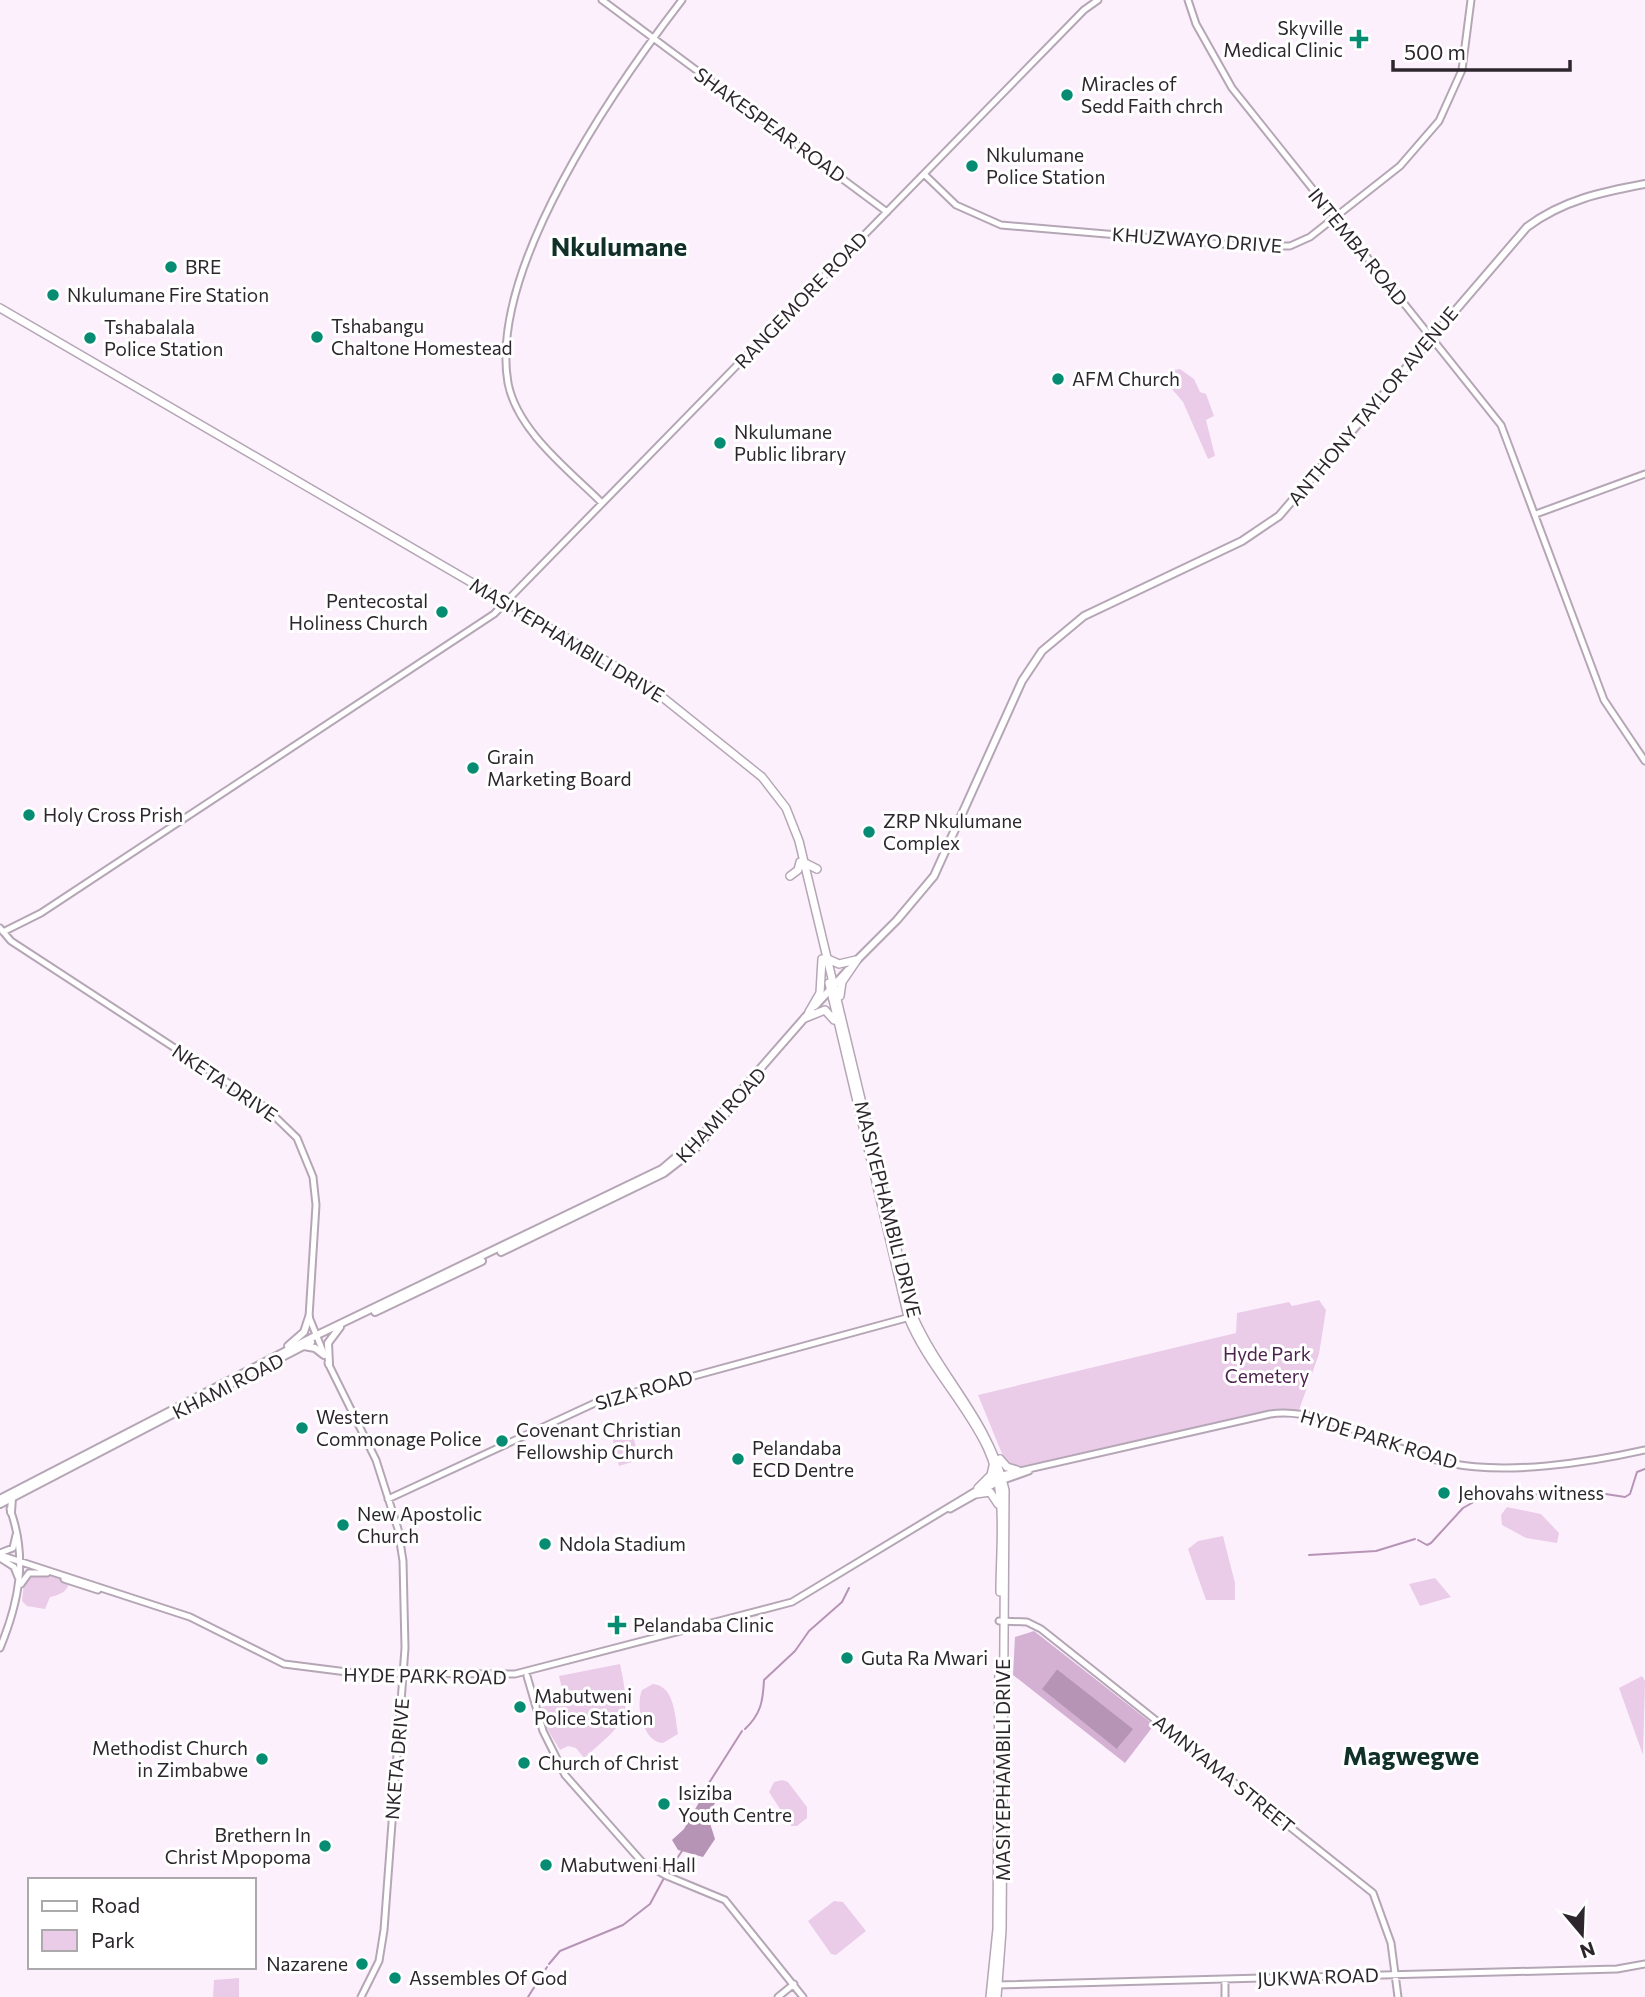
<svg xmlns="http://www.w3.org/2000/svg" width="1645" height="1997" viewBox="0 0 1645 1997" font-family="Commissioner,sans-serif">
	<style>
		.green { fill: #eacce9 }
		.forest { fill: #d4b1d3; fill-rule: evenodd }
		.water { fill: #b694b5 }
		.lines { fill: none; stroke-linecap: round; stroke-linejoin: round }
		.stream { stroke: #b694b5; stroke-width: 2 }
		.tertiary-casing { stroke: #b5a6b5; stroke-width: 9 }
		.secondary-casing { stroke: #b5a6b5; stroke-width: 10 }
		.primary-casing { stroke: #b5a6b5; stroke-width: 10 }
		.tertiary { stroke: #fff; stroke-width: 5 }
		.secondary { stroke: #fff; stroke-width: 6 }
		.primary { stroke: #fff; stroke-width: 7 }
		.poi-dot { fill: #068c72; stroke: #fff; stroke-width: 2.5 }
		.labels { text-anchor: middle; stroke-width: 6; stroke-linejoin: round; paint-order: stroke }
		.poi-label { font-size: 19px; fill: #2d272d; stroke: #fff; text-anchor: start }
		.street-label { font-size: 19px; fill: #2d272d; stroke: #fff }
		.park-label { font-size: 19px; fill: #4d224e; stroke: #fff }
		.district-label { font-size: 26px; font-weight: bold; fill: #113028; stroke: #fff }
	</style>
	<rect width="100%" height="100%" fill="#fdf0fd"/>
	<path class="green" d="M1180,369L1194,379L1200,392L1206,394L1214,416L1206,420L1215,456L1208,459L1183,402L1166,382L1173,370Z
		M1319,1300L1326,1310L1319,1354L1299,1410H1279L1013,1468L1007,1466L978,1395L1236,1333L1237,1313L1289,1302L1292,1306Z
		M631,1427L639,1460L619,1466L611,1433Z
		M1507,1507L1541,1514L1559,1533L1557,1543L1526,1538L1502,1525L1501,1515Z
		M1223,1536L1235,1583V1600H1206L1188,1549L1198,1541Z
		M48,1574L69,1582C68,1592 59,1595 50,1597L45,1609L27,1606L22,1601L24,1582L29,1575Z
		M1435,1578L1451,1597L1420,1606L1409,1584Z
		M620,1664C632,1720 626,1721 584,1758L576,1748L568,1746L560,1750L546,1727L541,1707L565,1702L559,1676Z
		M1642,1676L1645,1681L1643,1755L1619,1688Z
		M653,1684C675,1686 675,1717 678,1734L663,1743C643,1742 635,1706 642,1690Z
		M782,1780L788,1782L807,1807V1818L797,1826H791L769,1792L774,1782Z
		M834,1901L843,1902L866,1931L836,1955L831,1954L808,1921Z
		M239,1978V1997H213L214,1980Z"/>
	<path class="forest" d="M1034,1631L1154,1725L1125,1763L1013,1675L1015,1637ZM1057,1669L1132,1729L1118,1748L1043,1688Z"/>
	<path class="water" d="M1057,1669L1133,1729L1117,1749L1042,1689Z
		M702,1797L716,1801L708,1817L715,1839L703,1857L678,1850L672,1840L684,1829Z"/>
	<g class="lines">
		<path class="stream" d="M1418,1540L1427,1545L1431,1543L1463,1508L1488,1494L1521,1493L1586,1499L1599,1493L1625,1497L1630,1494L1637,1472L1645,1469
			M1309,1555L1376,1551L1415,1539
			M745,1729C761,1714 763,1701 764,1680L795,1651L809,1631L842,1602L849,1588
			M704,1798L709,1783L742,1731
			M667,1873L682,1851
			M549,1964L560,1951L623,1925L650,1904L664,1878
			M528,1997L547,1967"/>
		<defs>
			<path id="tertiary" d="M602,0L887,212
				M1188,0L1196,24L1232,88L1501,425L1604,700L1645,761
				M924,174L956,205L1001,225L1246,246H1290L1310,237L1400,166L1439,121L1462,70L1471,0
				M602,503C570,471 517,431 508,383C488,269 615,87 682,0
				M1536,514L1645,474
				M0,928L11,941L265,1107L297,1138L313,1177L316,1205L309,1317L324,1354
				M3,932L41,913L494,614L1084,10L1098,0
				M328,1363L376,1460L398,1529L403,1561L405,1648L384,1930L379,1961L361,1997
				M388,1499L595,1403L910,1317
				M950,1509L998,1482L1029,1471
				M0,1553L13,1548L16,1535
				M0,1555L190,1617L284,1664L355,1673L515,1674L792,1602L1002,1475L1270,1414C1323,1405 1394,1453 1449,1463C1507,1475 1587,1463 1645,1450
				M0,1558L14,1567L18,1577
				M64,1579L98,1590
				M21,1584L29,1573H47
				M999,1621L1027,1622L1041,1629L1373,1893L1391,1943L1398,1997
				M0,1648C19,1602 28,1558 10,1509
				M527,1676L543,1731L565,1775L642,1862L667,1876L725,1900L803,1997
				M994,1985L1617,1969L1645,1964
				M778,1997L794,1984
				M1225,1997V1979"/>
			<path id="secondary" d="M855,962L897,920L934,876L1022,681L1042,651L1084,616L1242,541L1279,516L1527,227C1563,200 1602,192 1645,184
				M815,1006L848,970
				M501,1252L664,1173L695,1149L755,1080
				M375,1312L482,1261
				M288,1346L304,1332L309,1317
				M304,1346L315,1348L324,1355
				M329,1364L328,1343L340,1327
				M0,1499L315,1336L662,1169L703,1134L808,1014
				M0,1504L311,1342
				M11,1512L12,1498"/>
			<path id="primary" d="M0,308L646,684L762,777L786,808L799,841L913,1316C941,1379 988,1419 1005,1490L1002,1930L997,1997
				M805,863L817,869
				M790,876L798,870L800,862
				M828,959L839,964L856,960
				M829,983L908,1317C927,1364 965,1401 987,1447C1008,1491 1000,1544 1000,1592
				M840,996L842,982L857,960
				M809,1012L820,993L822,959
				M805,1018L825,1010L834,1020
				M1000,1459L1007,1467L1017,1470
				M978,1488L991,1475L993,1466
				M976,1494L990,1492L998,1504
				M990,1997L997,1929L999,1663"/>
		</defs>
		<use href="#tertiary" class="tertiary-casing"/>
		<use href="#secondary" class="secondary-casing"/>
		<use href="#primary" class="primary-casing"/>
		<use href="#tertiary" class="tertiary"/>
		<use href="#secondary" class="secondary"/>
		<use href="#primary" class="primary"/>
	</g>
	<g class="poi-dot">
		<path d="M1355.5 28.5h7v7h7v7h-7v7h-7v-7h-7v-7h7z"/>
		<circle cx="1067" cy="95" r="7"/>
		<circle cx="972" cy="166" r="7"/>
		<circle cx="171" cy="267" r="7"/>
		<circle cx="53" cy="295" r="7"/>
		<circle cx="317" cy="337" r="7"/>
		<circle cx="90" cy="338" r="7"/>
		<circle cx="1058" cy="379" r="7"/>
		<circle cx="720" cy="443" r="7"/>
		<circle cx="442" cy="612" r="7"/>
		<circle cx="473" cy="768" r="7"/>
		<circle cx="29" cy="815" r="7"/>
		<circle cx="869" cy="832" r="7"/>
		<circle cx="302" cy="1428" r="7"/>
		<circle cx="502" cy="1441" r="7"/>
		<circle cx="738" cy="1459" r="7"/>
		<circle cx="1444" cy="1493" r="7"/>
		<circle cx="343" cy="1525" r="7"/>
		<circle cx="545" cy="1544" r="7"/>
		<path d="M613.5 1614.5h7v7h7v7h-7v7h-7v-7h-7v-7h7z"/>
		<circle cx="847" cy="1658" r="7"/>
		<circle cx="520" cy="1707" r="7"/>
		<circle cx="262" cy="1759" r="7"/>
		<circle cx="524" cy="1763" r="7"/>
		<circle cx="664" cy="1804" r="7"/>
		<circle cx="325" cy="1846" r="7"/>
		<circle cx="546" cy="1865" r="7"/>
		<circle cx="362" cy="1964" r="7"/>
		<circle cx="395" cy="1978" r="7"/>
	</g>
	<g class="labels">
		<g class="poi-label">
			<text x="1343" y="35" text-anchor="end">Skyville<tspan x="1343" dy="22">Medical Clinic</tspan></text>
			<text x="1081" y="91">Miracles of<tspan x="1081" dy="22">Sedd Faith chrch</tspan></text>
			<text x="986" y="162">Nkulumane<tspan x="986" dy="22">Police Station</tspan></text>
			<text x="185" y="274">BRE</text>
			<text x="67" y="302">Nkulumane Fire Station</text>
			<text x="331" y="333">Tshabangu<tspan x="331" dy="22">Chaltone Homestead</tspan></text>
			<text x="104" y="334">Tshabalala<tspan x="104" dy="22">Police Station</tspan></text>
			<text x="1072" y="386">AFM Church</text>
			<text x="734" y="439">Nkulumane<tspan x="734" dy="22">Public library</tspan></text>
			<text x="428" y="608" text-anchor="end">Pentecostal<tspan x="428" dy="22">Holiness Church</tspan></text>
			<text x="487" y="764">Grain<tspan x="487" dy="22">Marketing Board</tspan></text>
			<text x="43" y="822">Holy Cross Prish</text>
			<text x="883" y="828">ZRP Nkulumane<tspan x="883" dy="22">Complex</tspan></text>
			<text x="316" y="1424">Western<tspan x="316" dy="22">Commonage Police</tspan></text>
			<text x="516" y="1437">Covenant Christian<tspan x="516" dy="22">Fellowship Church</tspan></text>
			<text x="752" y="1455">Pelandaba<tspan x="752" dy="22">ECD Dentre</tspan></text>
			<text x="1458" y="1500">Jehovahs witness</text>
			<text x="357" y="1521">New Apostolic<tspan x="357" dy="22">Church</tspan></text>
			<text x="559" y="1551">Ndola Stadium</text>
			<text x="633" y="1632">Pelandaba Clinic</text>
			<text x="861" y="1665">Guta Ra Mwari</text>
			<text x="534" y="1703">Mabutweni<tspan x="534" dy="22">Police Station</tspan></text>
			<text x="248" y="1755" text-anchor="end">Methodist Church<tspan x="248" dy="22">in Zimbabwe</tspan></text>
			<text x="538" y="1770">Church of Christ</text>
			<text x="678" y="1800">Isiziba<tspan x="678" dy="22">Youth Centre</tspan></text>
			<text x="311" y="1842" text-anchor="end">Brethern In<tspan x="311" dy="22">Christ Mpopoma</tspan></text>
			<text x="560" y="1872">Mabutweni Hall</text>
			<text x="348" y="1971" text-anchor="end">Nazarene</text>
			<text x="409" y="1985">Assembles Of God</text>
		</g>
		<g class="street-label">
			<text transform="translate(770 125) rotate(36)" y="7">SHAKESPEAR ROAD</text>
			<text transform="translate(1197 240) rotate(4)" y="7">KHUZWAYO DRIVE</text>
			<text transform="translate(1358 247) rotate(51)" y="7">INTEMBA ROAD</text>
			<text transform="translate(801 300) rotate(-46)" y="7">RANGEMORE ROAD</text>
			<text transform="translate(1373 406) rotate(-50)" y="7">ANTHONY TAYLOR AVENUE</text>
			<text transform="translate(567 640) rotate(31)" y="7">MASIYEPHAMBILI DRIVE</text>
			<text transform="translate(225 1083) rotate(34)" y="7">NKETA DRIVE</text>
			<text transform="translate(721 1115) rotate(-47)" y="7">KHAMI ROAD</text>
			<text transform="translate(888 1209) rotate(76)" y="7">MASIYEPHAMBILI DRIVE</text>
			<text transform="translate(228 1386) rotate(-27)" y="7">KHAMI ROAD</text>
			<text transform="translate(644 1390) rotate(-16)" y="7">SIZA ROAD</text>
			<text transform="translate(1379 1439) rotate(17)" y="7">HYDE PARK ROAD</text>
			<text transform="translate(425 1676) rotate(1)" y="7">HYDE PARK ROAD</text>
			<text transform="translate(397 1759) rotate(-85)" y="7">NKETA DRIVE</text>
			<text transform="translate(1003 1770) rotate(-90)" y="7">MASIYEPHAMBILI DRIVE</text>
			<text transform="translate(1224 1774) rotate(39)" y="7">AMNYAMA STREET</text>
			<text transform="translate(1318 1977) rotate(-2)" y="7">JUKWA ROAD</text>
		</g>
		<g class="park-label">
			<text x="1267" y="1361">Hyde Park<tspan x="1267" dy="22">Cemetery</tspan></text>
		</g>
		<g class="district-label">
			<text x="619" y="256">Nkulumane</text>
			<text x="1411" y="1765">Magwegwe</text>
		</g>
	</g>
	<rect x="28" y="1878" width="228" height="91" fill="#ffffff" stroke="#aba9ab" stroke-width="2"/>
	<rect x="42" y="1901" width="35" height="10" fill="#ffffff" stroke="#aba9ab" stroke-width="2"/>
	<text x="91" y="1913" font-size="21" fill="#2d272d">Road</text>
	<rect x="42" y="1930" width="35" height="21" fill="#eacce9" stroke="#aba9ab" stroke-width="2"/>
	<text x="91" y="1948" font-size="21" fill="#2d272d">Park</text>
	<g transform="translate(1582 1934) rotate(161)" stroke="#ffffff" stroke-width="5" paint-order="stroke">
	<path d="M0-5L12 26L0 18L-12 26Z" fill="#2d272d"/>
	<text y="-10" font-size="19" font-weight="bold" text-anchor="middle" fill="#2d272d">N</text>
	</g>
	<path d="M1393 60v10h177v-10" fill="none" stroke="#2d272d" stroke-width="3.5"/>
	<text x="1404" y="60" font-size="21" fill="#2d272d" stroke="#ffffff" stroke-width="5" paint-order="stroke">500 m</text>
</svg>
